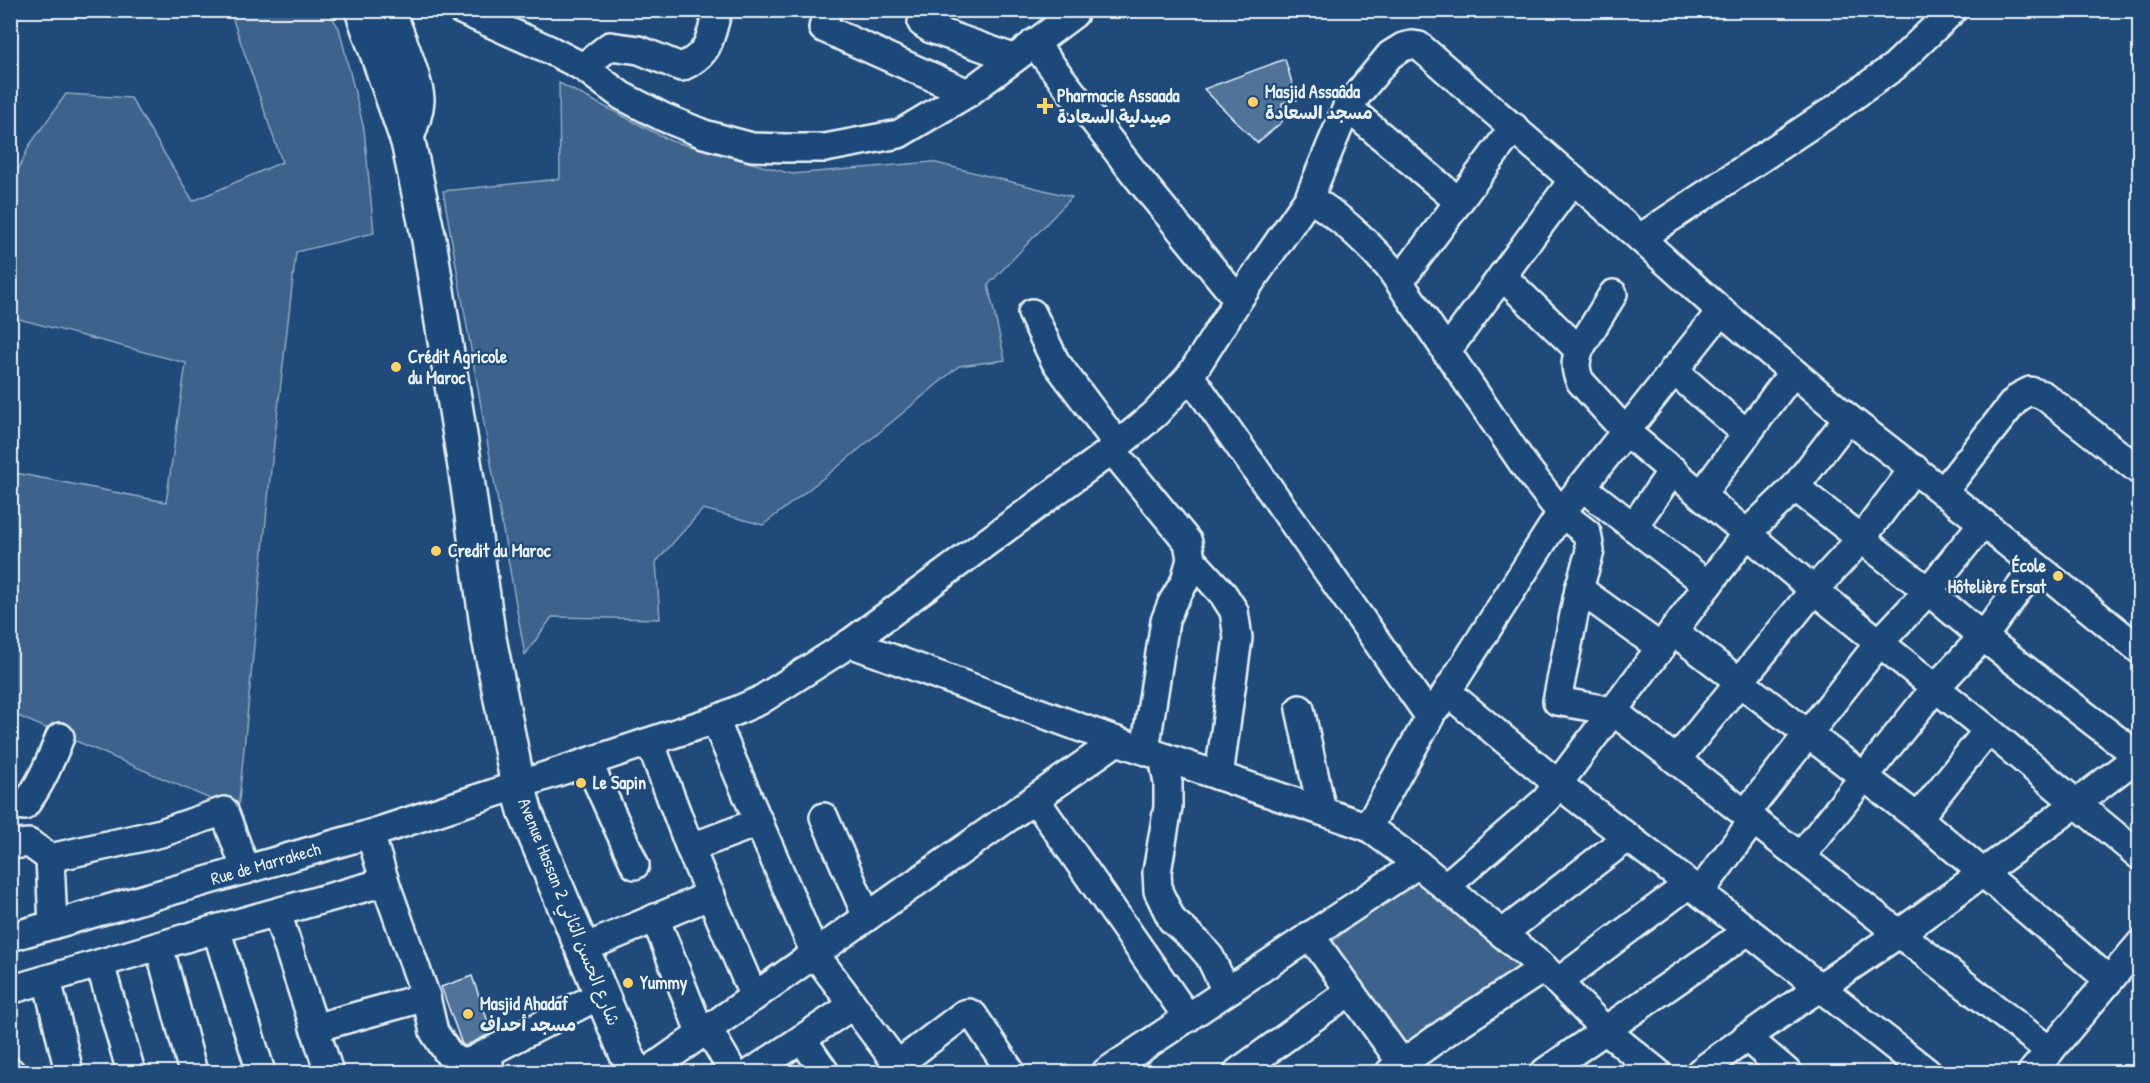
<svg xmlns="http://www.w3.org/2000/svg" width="2150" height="1083" viewBox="0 0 2150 1083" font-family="'Patrick Hand','Playpen Sans Arabic',sans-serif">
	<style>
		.green { fill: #3c628c; stroke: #92aac2; stroke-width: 1.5 }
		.building { fill: #517399; stroke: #e8f1f8; stroke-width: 1.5 }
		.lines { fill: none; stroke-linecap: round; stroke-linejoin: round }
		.minor-casing { stroke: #e8f1f8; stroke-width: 32 }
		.major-casing { stroke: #e8f1f8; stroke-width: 38 }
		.minor { stroke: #1f4a7a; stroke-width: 27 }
		.major { stroke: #1f4a7a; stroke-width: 33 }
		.poi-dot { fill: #ffd166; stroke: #1f4a7a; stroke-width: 2 }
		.labels { text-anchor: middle; stroke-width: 4.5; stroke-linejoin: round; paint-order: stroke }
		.poi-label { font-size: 18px; font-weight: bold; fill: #e8f1f8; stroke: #1f4a7a; text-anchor: start }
		.street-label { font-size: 18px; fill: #e8f1f8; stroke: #1f4a7a }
	</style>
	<rect width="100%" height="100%" fill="#1f4a7a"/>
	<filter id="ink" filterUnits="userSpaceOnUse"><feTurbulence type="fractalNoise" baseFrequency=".0167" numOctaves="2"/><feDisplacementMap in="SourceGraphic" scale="12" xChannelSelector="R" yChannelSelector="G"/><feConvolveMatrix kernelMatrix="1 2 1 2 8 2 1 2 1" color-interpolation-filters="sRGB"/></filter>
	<g filter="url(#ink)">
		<path class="green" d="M230,11H328L339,28L364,129L374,233L296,252L270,478L238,811L11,713L10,472L166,502L186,363L11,317V186L29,146L66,94L131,98L193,201L282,162Z
			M559,83L671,141L792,174L932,162L1072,197L988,285L1005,360L959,366L840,465L763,525L703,509L656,562L660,619L552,617L525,655L443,191L560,179Z
			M1416,875L1522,967L1406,1048L1332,942Z"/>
		<path class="building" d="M1285,59L1297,100L1282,103V122L1257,143L1204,89Z
			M472,976L492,1033L465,1046L462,1044L441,987Z"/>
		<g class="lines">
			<defs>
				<g id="minor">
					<path d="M390,10C398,27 421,85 420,101C419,115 414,128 408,142"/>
					<path d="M461,10L548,49L583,67L622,96L663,117L704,134L752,147L785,148H825L899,134L968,93L1074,14L1075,10"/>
					<path d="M827,10L823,28L968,93"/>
					<path d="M925,10L922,23L931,29L1013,58"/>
					<path d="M1034,43L1135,174L1238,300"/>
					<path d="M583,67L610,46L639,50L681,67C711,54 709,39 718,10"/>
					<path d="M1347,107L1458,201"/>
					<path d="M1309,198C1340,216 1365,240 1389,267L1524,465L1561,513L1587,533L1590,551L1579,589L1661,648"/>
					<path d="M1640,238L1835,109L1895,66L1953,10"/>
					<path d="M1502,276L1579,350"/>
					<path d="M1400,281L1514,127"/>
					<path d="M1613,294L1579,350C1575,362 1575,370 1580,381L1625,431L1814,590L1988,730L2140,856"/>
					<path d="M1032,313L1055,361L1118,445"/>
					<path d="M1446,352L1573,180"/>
					<path d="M1673,370L1747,434"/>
					<path d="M1112,450L1188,542L1191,559L1185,581L1172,603L1165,621L1145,750"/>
					<path d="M1581,486L1708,585"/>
					<path d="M1795,487L1928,591L1983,637L2138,756"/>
					<path d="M1943,492L2013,403L2020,396L2030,391L2043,395L2140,471"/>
					<path d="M1702,494L1793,372"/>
					<path d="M1633,527L1673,470"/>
					<path d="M1191,559L1223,594L1234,611L1238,638L1219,776"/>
					<path d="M1579,589L1557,701L1613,711L2050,1051"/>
					<path d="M1673,631L1918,818L2109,980"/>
					<path d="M850,643L1117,741L1368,827"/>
					<path d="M1447,692L1558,784L1689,884L1927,1072"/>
					<path d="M1438,706L1561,513L1721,311"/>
					<path d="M1300,709L1322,811"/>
					<path d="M715,720L815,954L903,1072"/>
					<path d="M650,742L690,848L754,997"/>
					<path d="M1163,757L1168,783V807L1157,872L1158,891L1172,920L1199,944L1210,957L1226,991"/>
					<path d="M1677,759L1814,590L1862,538L1914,468"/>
					<path d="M588,762L635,865"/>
					<path d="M1035,799L1188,1018"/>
					<path d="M24,806C41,785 50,761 60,737"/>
					<path d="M1746,813L1879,643L1928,591L1983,523"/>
					<path d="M824,817L867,917"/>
					<path d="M1918,818L1988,730"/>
					<path d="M370,834L385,882L426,997L434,1032L448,1053L461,1064L474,1060L489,1052"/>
					<path d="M10,845L29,843L50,858L161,833L224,811L246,870"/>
					<path d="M690,848L759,822"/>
					<path d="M1801,856L1935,688L1983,637L2036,566"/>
					<path d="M50,858L53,925"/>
					<path d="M1445,887L1545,801L1747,533L1795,487L1848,418"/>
					<path d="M1700,892L1754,819"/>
					<path d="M277,913L329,1072"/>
					<path d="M655,918L701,1034"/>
					<path d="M216,929L261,1072"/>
					<path d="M1503,933L1628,837"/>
					<path d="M1310,935L1408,1072"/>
					<path id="s1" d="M10,937L370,834L715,720L759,701L850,643L1112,450L1155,414L1190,376"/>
					<path d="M159,946L193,1072"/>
					<path d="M582,949L711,895"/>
					<path d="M100,964L131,1072"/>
					<path d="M47,979L69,1072"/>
					<path d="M1558,982L1689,884"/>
					<path d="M10,990L216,929L385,882"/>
					<path d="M314,1028L426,997"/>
					<path d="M708,1029L733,1072"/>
					<path d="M1746,1037L1787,1072"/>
					<path d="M802,1039L825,1072"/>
					<path d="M897,1065L964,1014L969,1013L973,1015L1011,1072"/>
					<path d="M489,1068V1052L602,994"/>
					<path d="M10,1071L11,1072"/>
					<path d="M647,1072L1117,741"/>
					<path d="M752,1072L853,1005"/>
					<path d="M1106,1072L1418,864"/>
					<path d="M1238,1072L1350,991"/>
					<path d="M1390,1072L1449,1030L1544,968"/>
					<path d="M1545,1072L1748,931"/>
					<path d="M1657,1072L1605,1030L1544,968L1418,864L1368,827L1430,717L1190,376L1238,300L1309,198L1347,107L1390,55L1403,47L1411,45L1419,46L1640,238L1721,311L1848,418L1983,523L2140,650"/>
					<path d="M1700,1072C1764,1023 1832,980 1898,934C1980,876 2060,816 2140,755"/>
					<path d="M2032,1072L2140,944"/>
				</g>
				<path id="major" d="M362,10L408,142L429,240L468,486L488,633L518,785L526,814L634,1072"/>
			</defs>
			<use href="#minor" class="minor-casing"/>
			<use href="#major" class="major-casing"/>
			<use href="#minor" class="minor"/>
			<use href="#major" class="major"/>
		</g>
	</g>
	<g class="poi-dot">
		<circle cx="1253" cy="102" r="6"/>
		<path d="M1042 97h6v6h6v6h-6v6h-6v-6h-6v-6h6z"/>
		<circle cx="396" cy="367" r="6"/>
		<circle cx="436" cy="551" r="6"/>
		<circle cx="2058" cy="576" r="6"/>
		<circle cx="581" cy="783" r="6"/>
		<circle cx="628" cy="983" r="6"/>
		<circle cx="468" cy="1014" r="6"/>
	</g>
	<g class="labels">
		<g class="poi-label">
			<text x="1265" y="98">Masjid Assaâda<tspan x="1265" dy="21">مسجد السعادة</tspan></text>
			<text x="1057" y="102">Pharmacie Assaada<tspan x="1057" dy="21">صيدلية السعادة</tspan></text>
			<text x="408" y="363">Crédit Agricole<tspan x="408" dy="21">du Maroc</tspan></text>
			<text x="448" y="557">Credit du Maroc</text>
			<text x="2046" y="572" text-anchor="end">École<tspan x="2046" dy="21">Hôtelière Ersat</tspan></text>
			<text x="593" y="789">Le Sapin</text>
			<text x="640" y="989">Yummy</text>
			<text x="480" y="1010">Masjid Ahadaf<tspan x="480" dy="21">مسجد أحداف</tspan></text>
		</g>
		<g class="street-label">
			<text dy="6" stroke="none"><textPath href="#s1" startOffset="266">Rue de Marrakech</textPath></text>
			<text transform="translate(569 912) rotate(68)" y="6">Avenue Hassan 2 شارع الحسن الثاني</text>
		</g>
	</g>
	<rect width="2150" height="1083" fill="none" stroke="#1f4a7a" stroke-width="36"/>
	<rect x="18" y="18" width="2114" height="1047" fill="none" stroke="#e8f1f8" stroke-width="2" filter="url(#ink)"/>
</svg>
